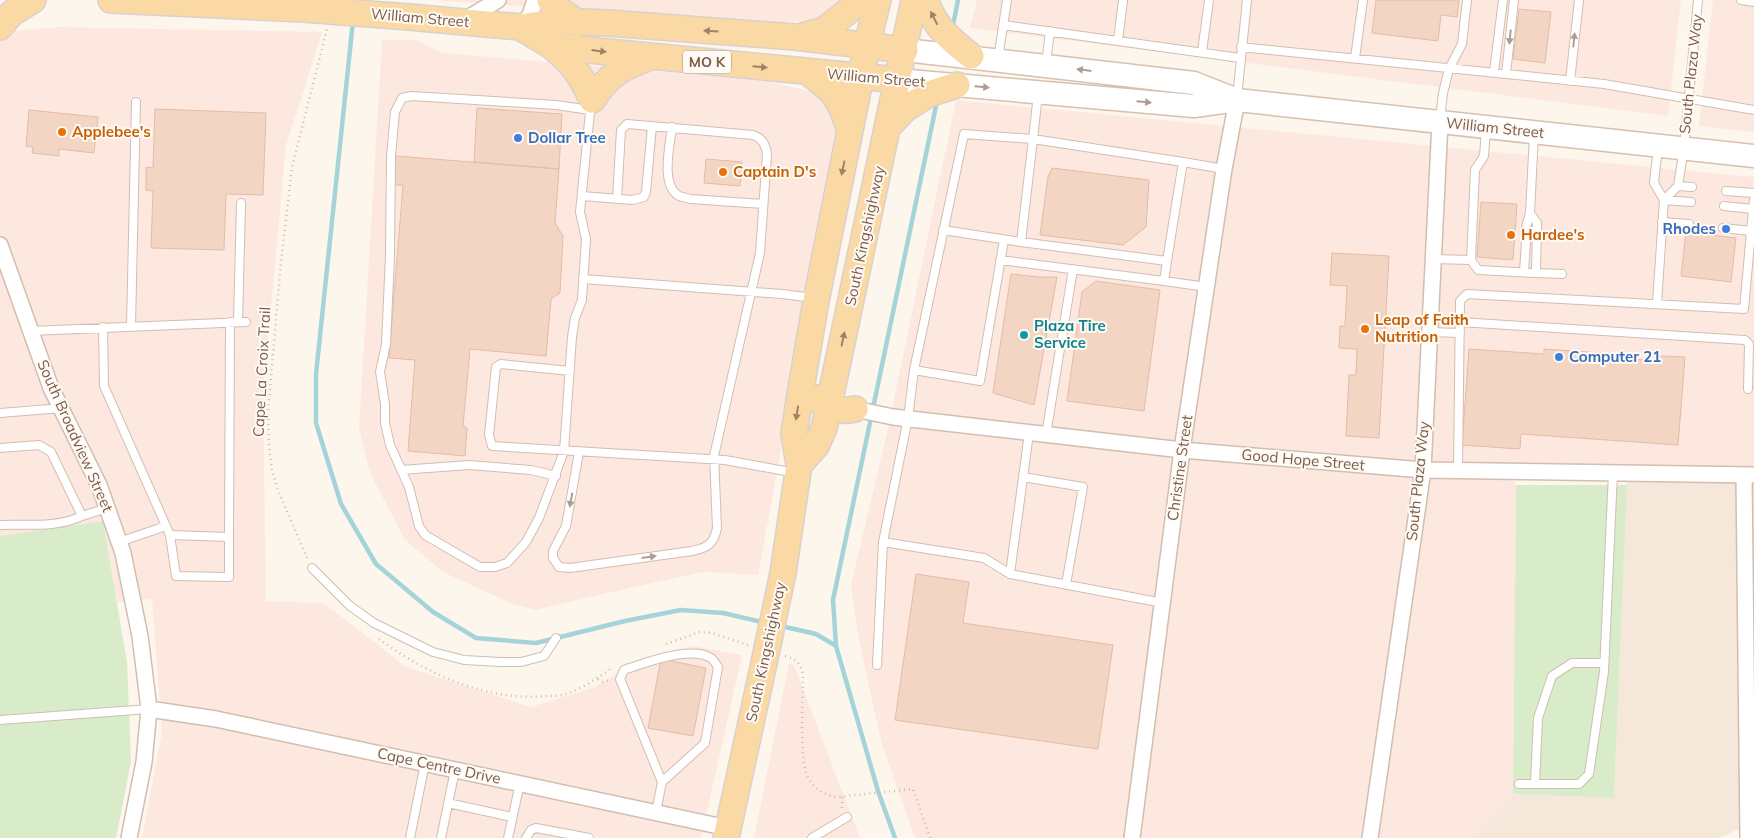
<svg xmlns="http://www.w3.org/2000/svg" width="1754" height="838" viewBox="0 0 1754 838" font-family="Mulish,sans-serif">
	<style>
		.residential { fill: #f5e8da }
		.commercial { fill: #fde8e0 }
		.green { fill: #d8ecc9 }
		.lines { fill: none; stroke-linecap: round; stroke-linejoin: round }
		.stream { stroke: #a5d3da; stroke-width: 4.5 }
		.building { fill: #f3d5c3; stroke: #e6bba3 }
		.lane-casing { stroke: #d1beb0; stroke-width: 10 }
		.street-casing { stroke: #d1beb0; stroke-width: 18 }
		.secondary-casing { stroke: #d6c0b0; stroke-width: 25 }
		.primary-casing { stroke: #dad1cd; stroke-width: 28 }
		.path { stroke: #d9b8a5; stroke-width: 2.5; stroke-dasharray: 1 4; stroke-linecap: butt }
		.lane { stroke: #fff; stroke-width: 8 }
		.street { stroke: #fff; stroke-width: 15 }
		.secondary { stroke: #fff; stroke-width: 22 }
		.primary { stroke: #fbd9a5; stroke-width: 25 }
		.primary-bridge-casing { stroke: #dad1cd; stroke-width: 28; stroke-linecap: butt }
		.primary-bridge { stroke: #fbd9a5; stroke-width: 25 }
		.oneway { fill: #a18267 }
		.oneway2 { fill: #af9d94 }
		.food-dot { fill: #e8710a; stroke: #fffaf3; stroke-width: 2 }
		.shop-dot { fill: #3f7fe0; stroke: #fffaf3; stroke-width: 2 }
		.culture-dot { fill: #0f9aa8; stroke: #fffaf3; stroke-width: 2 }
		.labels { text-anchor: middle; stroke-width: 4; stroke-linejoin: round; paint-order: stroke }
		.shield { fill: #fffaf3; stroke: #a28b7f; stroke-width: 1 }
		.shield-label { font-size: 14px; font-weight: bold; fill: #7a5c4d }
		.street-label { font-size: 15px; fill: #7a5c4d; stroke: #fffaf3 }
		.food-label { font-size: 15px; font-weight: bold; fill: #c56008; stroke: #fffaf3; text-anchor: start }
		.shop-label { font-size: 15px; font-weight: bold; fill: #366cbe; stroke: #fffaf3; text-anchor: start }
		.culture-label { font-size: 15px; font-weight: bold; fill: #0d838f; stroke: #fffaf3; text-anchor: start }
	</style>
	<rect width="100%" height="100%" fill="#fdf6ec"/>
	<path class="residential" d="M1627,478L1754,482V822L1719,838H1470L1513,794L1614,798Z"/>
	<path class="commercial" d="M431,0H842L816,19L775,23Z
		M977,0H1681L1668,116L970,28Z
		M1713,0H1754V132L1699,126Z
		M61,27L322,32L286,146L263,393L266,601L324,603L406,667L531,707L595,687L642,658L694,646L742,655L701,838H142L162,733L152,599L117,603L103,521L0,536V32Z
		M382,40H416L443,53L760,80L818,93L840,130L758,575L703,572L603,594L536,610L512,604L443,572L405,540L370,473L359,428Z
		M956,100L1754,177V482L1627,478L1512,480L1516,485L1513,794L1470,838H915L882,745L858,636L851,585L887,433Z
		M789,663L794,665L860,838H754Z"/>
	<path class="green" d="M1516,485H1627L1614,798L1513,794Z
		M103,521L127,662L131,762L116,838H0V536Z"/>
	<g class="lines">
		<path class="stream" d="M353,21L316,374V423L341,504L376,564L433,612L476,638L536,643L625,621L681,610L723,613L766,623
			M953,25L958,0
			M781,626L816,634L836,646L878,791L895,838
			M836,646L833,600L936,106"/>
	</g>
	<path class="building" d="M1376,0H1459L1457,17L1441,15L1438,41L1372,33Z
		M1519,9L1551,12L1545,63L1513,59Z
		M477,108L562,114L559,169L474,162Z
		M155,109L266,113L263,195L226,194L224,250L151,248L153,191L146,190V167L153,168Z
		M29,110L98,117L94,153L59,149V156L32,153L33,147L26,146Z
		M396,156L559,169L555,223L563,236L560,293L551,299L546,356L470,349L463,426L467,428L465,456L408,451L415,360L389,358L403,185H393Z
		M706,159L742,162L740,186L704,183Z
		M1052,168L1149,180L1146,227L1123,245L1040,235L1048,177Z
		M1481,202L1517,204L1513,260L1477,257Z
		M1686,232L1736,238L1731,282L1681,276Z
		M1332,253L1389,256L1379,438L1346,436L1349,375H1356L1357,349L1339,348L1340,326H1345L1347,286L1330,285Z
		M1011,274L1039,277H1057L1034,405L993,393Z
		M1096,281L1160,290L1144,411L1067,401L1082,292Z
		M1469,349L1544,354V349L1616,354V358L1659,361V356L1685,357L1678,445L1521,434L1520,449L1462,445Z
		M916,574L969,582L963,623L1113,645L1098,749L895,720Z
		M661,659L706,668L693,736L648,728Z"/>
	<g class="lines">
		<defs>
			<path id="lane" d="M1123,0L1118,41L1240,58
				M1741,0L1754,2
				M1003,25L1118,41
				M1241,47L1604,84L1754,110
				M1202,52L1209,0
				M1355,58L1363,0
				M998,59L1007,0
				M1046,64L1050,31
				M1494,72L1503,0
				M1506,74L1514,0
				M1570,81L1579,0
				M1237,98L1247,0
				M590,110L556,105L412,96L402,98L395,112L391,156L390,256L386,344L380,372L385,404V423L390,445L409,487L419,526L425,535L480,567H495L507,563L526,542L539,518L564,451L572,337L575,318L582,300L586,239L580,212L591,102
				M1440,119L1443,93L1449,69L1462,44L1467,0
				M672,127C670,145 660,185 679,196C682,197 687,198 690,199L763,204
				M1678,186L1692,187
				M1726,191L1754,193
				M582,196L632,200L644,197L646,192L652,126
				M1664,200L1678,186L1684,148L1698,0
				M1664,200L1691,202
				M1724,206L1753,209
				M1662,222L1689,224
				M1526,227L1530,213
				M1723,228L1751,231
				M943,230L1021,242L1167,261L1183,162L1224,169
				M1021,242L1033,139L1183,162
				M1433,259L1471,260L1475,170L1484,156L1486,129
				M1000,260L1164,281
				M1471,260L1478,270L1536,273L1537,223L1530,213L1534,134
				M1167,261L1164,281L1207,287
				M1524,272L1526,241
				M1536,273L1562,274
				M583,279L782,294L814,298
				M1657,303L1664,200L1654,183L1658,147
				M238,322L241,203
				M1460,322L1745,340L1749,344L1748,389
				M131,326L136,102
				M103,327L104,386L170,535L229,537L230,322
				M31,331L246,322
				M1429,332L1460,333
				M914,370L980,381L1004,240
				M570,371L501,364L496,367L489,435L492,446L725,460L796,473
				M0,413L62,408
				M1046,435L1073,269
				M0,448L39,445L51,452L82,516L107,508
				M579,452L566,526L553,551V558L559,567L570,568L692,551C707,548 714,544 717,528L714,456L760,253L767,154C766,145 762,138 753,135L627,124L621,130L617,199
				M401,470L469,465L531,470L556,476
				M1458,470L1460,301L1467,294L1744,309L1754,199
				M1023,477L1083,487L1066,585
				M0,525C26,524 58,528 82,516
				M170,535L176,576L229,577V537
				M119,542L166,526
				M883,542L984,558L1010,574L1163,603
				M312,568L350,606L374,623L433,652L464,660L501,662H521L544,656L556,638
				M1010,574L1029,433
				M877,665L883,542L908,418L914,370L964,134L1033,139L1038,94
				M0,720L149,709
				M1519,784H1579L1589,774L1604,672L1613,473
				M1535,784L1538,718L1552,676L1572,663H1604
				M448,803L512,817
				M656,812L662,782L620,679L624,670C644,663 691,645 711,658C713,659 716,664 718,667L705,743L662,782
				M410,838L425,763
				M441,838L455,770
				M508,838L520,783
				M526,838L531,830L536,828L589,838
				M812,838L847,817"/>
			<path id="street" d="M463,21L498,0
				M520,27L530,15L535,0
				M0,245L51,388L99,485L123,553L140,636L149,709L144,762L129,838
				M855,409L893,417L1182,450L1423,470L1754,475
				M1744,475L1748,838
				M149,709L216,719L728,828
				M1132,838L1182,450L1224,169L1237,100
				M1370,838L1423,470L1440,122"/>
			<path id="secondary" d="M898,80L1194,106L1237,100L1194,83L905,50
				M1237,100L1754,156"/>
			<path id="primary" d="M111,0L303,9
				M550,0L554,6L578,23
				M926,0C933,26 951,40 971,56
				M409,17L520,27L560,21L608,23L795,37L905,50
				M0,27L12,13L33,0
				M520,27L550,45L598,51L898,80
				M802,36L824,30L846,13L860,0
				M550,45C573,64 580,73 592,100
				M806,71C835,92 839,96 850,131
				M592,100C610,74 619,69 648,58
				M888,127L905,109L929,94L957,85
				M817,398C826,410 841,412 855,409
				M799,465L816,446L824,428L914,0
				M783,573L799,465L794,433L801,389L816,301L867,45L878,0
				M726,838L764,663"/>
		</defs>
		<use href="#lane" class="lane-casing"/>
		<use href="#street" class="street-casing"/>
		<use href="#secondary" class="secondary-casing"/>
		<use href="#primary" class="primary-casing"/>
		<path class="path" d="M307,558L278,490L272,470L269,447L268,412L281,262L292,167L327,29
			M379,639C427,674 487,702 547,696C553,696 560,696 566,694C583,688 598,678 613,667
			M666,644L699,632L712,633L748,645
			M785,656C797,659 801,664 803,676C803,697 799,762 808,778C814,789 824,794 836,797L913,789L930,838
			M598,679L602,682L610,680
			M842,797V808"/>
		<use href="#lane" class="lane"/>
		<use href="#street" class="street"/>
		<use href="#secondary" class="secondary"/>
		<use href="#primary" class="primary"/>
		<defs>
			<path id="primary-bridge" d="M303,9L409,17
				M764,663L783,573"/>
		</defs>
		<use href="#primary-bridge" class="primary-bridge-casing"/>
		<use href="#primary-bridge" class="primary-bridge"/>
	</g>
	<defs><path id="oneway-solid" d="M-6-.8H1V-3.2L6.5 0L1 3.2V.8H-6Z" transform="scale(1.25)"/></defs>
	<g class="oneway">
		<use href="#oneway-solid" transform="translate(934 18) rotate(-117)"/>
		<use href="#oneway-solid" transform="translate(711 31) rotate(-176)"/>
		<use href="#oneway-solid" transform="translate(599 51) rotate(7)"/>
		<use href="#oneway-solid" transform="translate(760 67) rotate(5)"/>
		<use href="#oneway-solid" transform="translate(843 168) rotate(102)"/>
		<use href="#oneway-solid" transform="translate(843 339) rotate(-78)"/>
		<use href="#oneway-solid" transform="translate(797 413) rotate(99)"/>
	</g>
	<g class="oneway2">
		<use href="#oneway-solid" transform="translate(1510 37) rotate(96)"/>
		<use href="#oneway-solid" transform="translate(1574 40) rotate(-84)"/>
		<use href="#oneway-solid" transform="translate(1084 70) rotate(-173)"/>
		<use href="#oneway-solid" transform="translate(982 87) rotate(5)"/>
		<use href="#oneway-solid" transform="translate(1144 102) rotate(5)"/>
		<use href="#oneway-solid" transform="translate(571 500) rotate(100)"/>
		<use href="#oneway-solid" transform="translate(649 557) rotate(-8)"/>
	</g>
	<g class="food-dot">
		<circle cx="62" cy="132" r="5"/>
		<circle cx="723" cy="172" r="5"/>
		<circle cx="1511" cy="235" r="5"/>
		<circle cx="1365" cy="329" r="5"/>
	</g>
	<g class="shop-dot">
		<circle cx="518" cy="138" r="5"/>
		<circle cx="1726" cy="229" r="5"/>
		<circle cx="1559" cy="357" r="5"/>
	</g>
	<circle class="culture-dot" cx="1024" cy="335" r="5"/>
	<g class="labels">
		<rect class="shield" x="683" y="50.5" width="48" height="23" rx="4"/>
		<g class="shield-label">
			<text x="707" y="67">MO K</text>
		</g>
		<g class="street-label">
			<text transform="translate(420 18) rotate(5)" y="5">William Street</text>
			<text transform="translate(1691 74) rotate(-84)" y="5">South Plaza Way</text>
			<text transform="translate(876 78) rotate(5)" y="5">William Street</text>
			<text transform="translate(1495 128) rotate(6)" y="5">William Street</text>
			<text transform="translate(865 236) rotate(-78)" y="5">South Kingshighway</text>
			<text transform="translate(262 372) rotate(-87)" y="5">Cape La Croix Trail</text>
			<text transform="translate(75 436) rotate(66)" y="5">South Broadview Street</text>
			<text transform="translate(1303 460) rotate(5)" y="5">Good Hope Street</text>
			<text transform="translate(1180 468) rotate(-82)" y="5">Christine Street</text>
			<text transform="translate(1418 481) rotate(-84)" y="5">South Plaza Way</text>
			<text transform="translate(766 652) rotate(-78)" y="5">South Kingshighway</text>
			<text transform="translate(439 766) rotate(12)" y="5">Cape Centre Drive</text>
		</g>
		<g class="food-label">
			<text x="72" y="137">Applebee's</text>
			<text x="733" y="177">Captain D's</text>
			<text x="1521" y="240">Hardee's</text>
			<text x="1375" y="325">Leap of Faith<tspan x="1375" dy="17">Nutrition</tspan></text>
		</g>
		<g class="shop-label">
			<text x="528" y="143">Dollar Tree</text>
			<text x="1716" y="234" text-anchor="end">Rhodes</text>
			<text x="1569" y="362">Computer 21</text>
		</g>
		<g class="culture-label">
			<text x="1034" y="331">Plaza Tire<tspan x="1034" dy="17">Service</tspan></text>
		</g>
	</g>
</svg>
